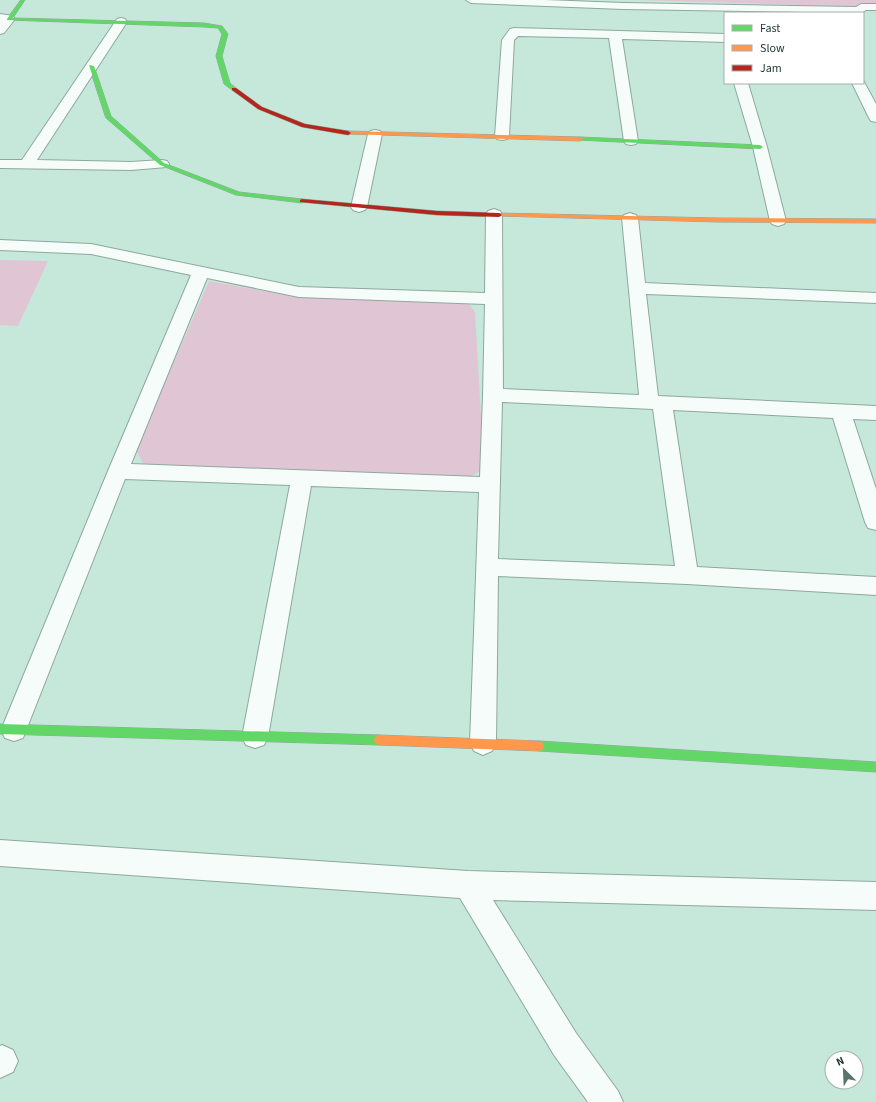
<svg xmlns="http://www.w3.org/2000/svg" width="876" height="1102" viewBox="0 0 876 1102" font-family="'Source Sans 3',sans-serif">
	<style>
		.green { fill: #e0c5d4 }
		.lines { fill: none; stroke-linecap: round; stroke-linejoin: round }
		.lane-casing { stroke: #8ea89e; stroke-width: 2 }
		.street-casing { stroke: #8ea89e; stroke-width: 2 }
		.fast-casing { stroke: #8ea89e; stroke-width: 1 }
		.slow-casing { stroke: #8ea89e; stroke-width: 1 }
		.jam-casing { stroke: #8ea89e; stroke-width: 1 }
		.lane { fill: #f6fcf9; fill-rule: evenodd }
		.street { fill: #f6fcf9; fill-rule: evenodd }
		.fast { fill: #63d668; fill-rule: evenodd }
		.slow { fill: #ff974d; fill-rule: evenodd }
		.jam { fill: #b3261e; fill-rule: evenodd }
	</style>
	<rect width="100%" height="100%" fill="#c6e8da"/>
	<path class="green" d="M638,0H876V7Z
		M0,260L48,261L18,326L0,325Z
		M209,281L298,297L469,304L475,312L484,469L466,479L144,465L136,450Z"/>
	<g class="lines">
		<defs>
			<path id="lane" d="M466,0H545L623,3L856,7L861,4H876V10H866L861,13L623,9L471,3Z"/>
			<path id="street" d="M0,14L13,16L15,19L4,33L0,34Z
				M121,18L125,19L127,22L37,160L131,162L162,160L167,161L169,164L167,167L131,170L0,168V160H22L117,19Z
				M514,28L725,34V42L622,39L638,141L636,144L631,145L626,144L624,141L609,38L518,36L514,40L509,136L507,139L502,140L497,139L495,136L502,40L510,29Z
				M863,80L876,104V122L871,121L869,118L852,83H863Z
				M734,83H748L767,147L786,221L784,224L778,226L772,224L770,221L753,147Z
				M375,130L380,131L382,134L367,207L365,210L359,212L353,210L351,207L368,134L370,131Z
				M494,209L500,211L502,214L503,389L639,395L622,218L624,215L630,213L636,215L638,218L645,283L876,293V303L646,294L658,396L876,406V420L853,419L876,489V530L868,528L865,522L833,418L673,410L697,567L876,577V595L687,584L498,576L496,743L492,751L483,755L474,751L470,743L479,492L311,486L268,737L264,745L255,748L246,745L242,737L290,485L125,479L23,738L14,741L5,738L1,730L108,471L191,275L91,254L0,250V240L91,244L299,287L485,293L486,214L488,211ZM207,278L299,297L485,304L483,395L480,477L131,464ZM502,402L653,409L675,566L498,559Z
				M0,840L468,871L876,882V910L493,900L576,1033L618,1091L623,1102H588L554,1055L460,898L0,866Z
				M2,1045L13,1050L18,1061L13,1072L0,1078V1046Z"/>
			<path id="fast" d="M21,0H25L13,18L204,23L222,26L228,34L222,56L230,83L237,89L232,90L224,84L216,56L222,34L218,28L204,27L7,20V19Z
				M89,65L94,66L111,116L164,163L239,192L302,199L305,201L302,203L236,195L160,165L106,118Z
				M580,137L760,145L763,147L760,149L578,140V138Z
				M0,724L379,735L383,737L384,740L383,743L379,745L0,734Z
				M539,741L876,762V772L539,751L535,749L534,746L535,743Z"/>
			<path id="slow" d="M348,131L580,137L583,139L580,141L346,134V132Z
				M499,213L718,218L876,219V223L718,222L497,216V214Z
				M379,735L539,741L543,743L544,746L543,749L539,751L379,745L375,743L374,740L375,737Z"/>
			<path id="jam" d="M232,88H236L262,107L305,124L348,131L351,133L348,135L302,127L258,109L232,90Z
				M302,199L437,211L499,213L502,215L499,217L437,215L300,202V200Z"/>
		</defs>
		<use href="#lane" class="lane-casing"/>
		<use href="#street" class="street-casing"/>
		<use href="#fast" class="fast-casing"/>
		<use href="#slow" class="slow-casing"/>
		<use href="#jam" class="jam-casing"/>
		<use href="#lane" class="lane"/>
		<use href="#street" class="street"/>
		<use href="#fast" class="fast"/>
		<use href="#slow" class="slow"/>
		<use href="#jam" class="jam"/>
	</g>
	<rect x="724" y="12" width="140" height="72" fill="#ffffff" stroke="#a5afab"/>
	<rect x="732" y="25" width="20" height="6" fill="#63d668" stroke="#a5afab"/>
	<text x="760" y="32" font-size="12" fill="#1e362d">Fast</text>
	<rect x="732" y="45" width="20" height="6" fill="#ff974d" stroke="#a5afab"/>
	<text x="760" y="52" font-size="12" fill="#1e362d">Slow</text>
	<rect x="732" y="65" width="20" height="6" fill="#b3261e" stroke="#a5afab"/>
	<text x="760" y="72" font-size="12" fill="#1e362d">Jam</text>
	<g transform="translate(844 1070) rotate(336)"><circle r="19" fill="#ffffff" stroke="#a5afab"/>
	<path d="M0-3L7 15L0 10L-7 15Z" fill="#59746a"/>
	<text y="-6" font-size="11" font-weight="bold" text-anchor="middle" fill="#1e362d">N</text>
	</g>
</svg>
